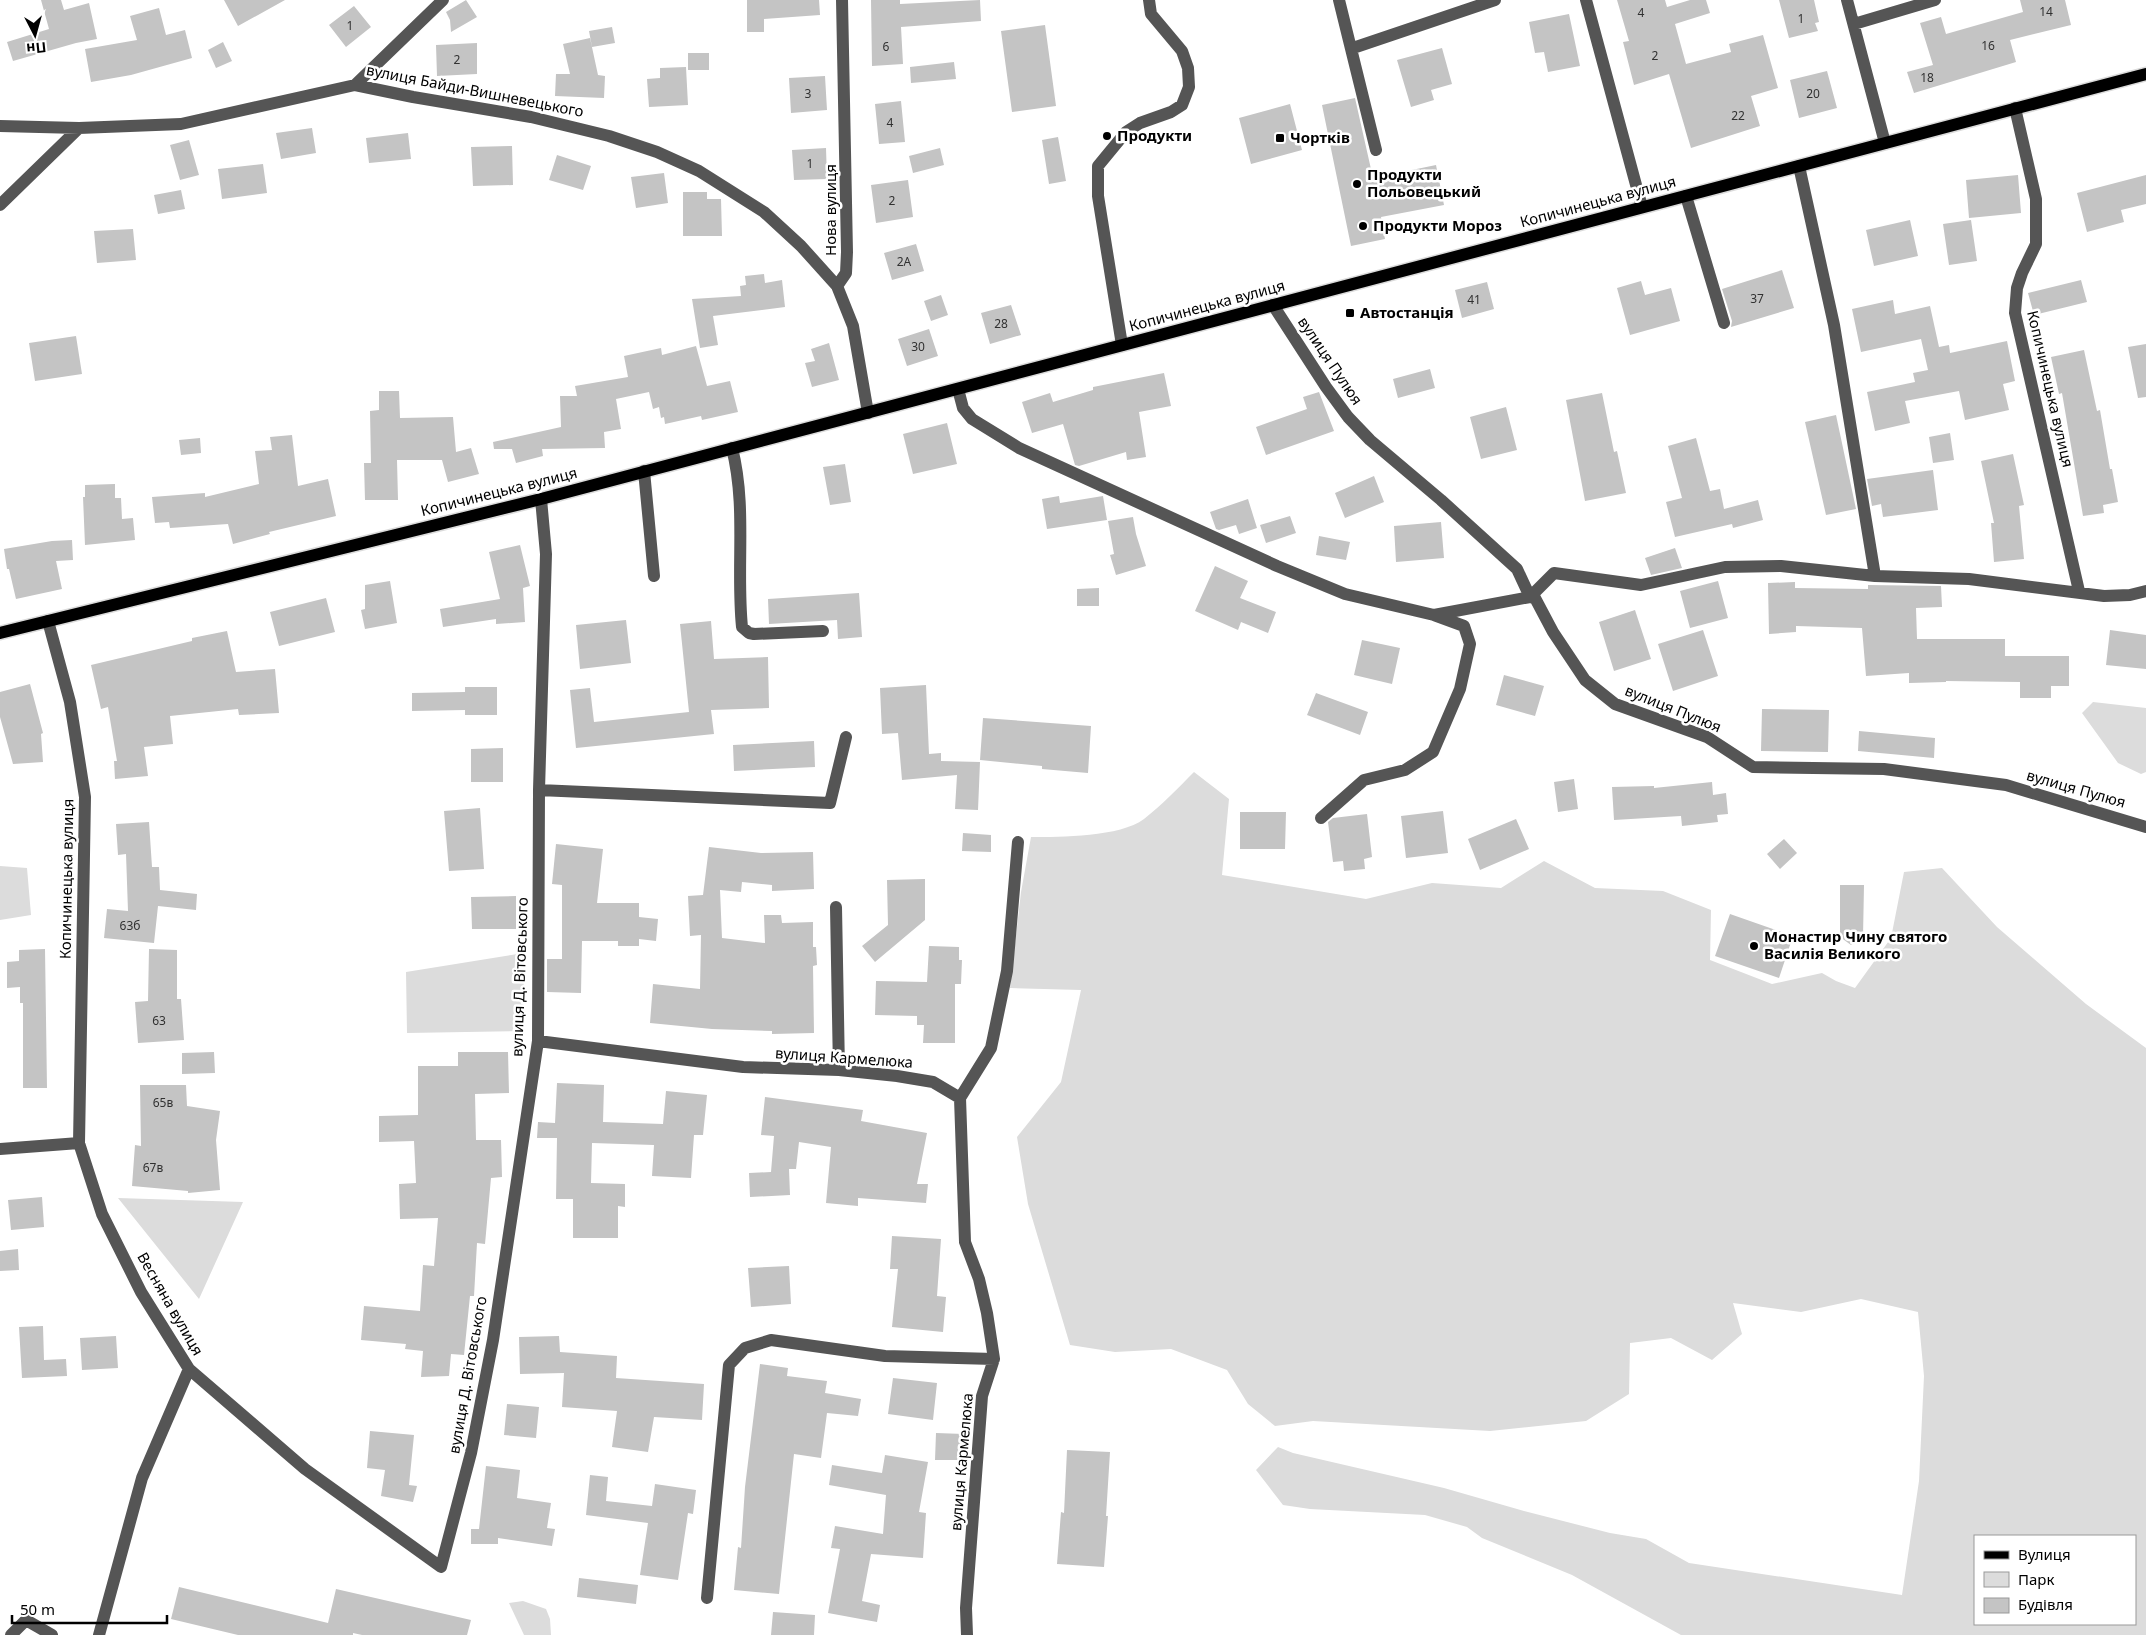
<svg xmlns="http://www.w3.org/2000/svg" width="2146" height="1635" viewBox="0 0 2146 1635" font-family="'Noto Sans',sans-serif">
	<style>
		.green { fill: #dcdcdc; fill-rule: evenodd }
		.building { fill: #c4c4c4 }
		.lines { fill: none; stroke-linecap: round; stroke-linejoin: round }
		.major-casing { stroke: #dbdbdb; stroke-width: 15 }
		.minor { stroke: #555; stroke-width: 12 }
		.major { stroke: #000; stroke-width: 12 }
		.poi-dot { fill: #000; stroke: #fff; stroke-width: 2 }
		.labels { text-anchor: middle; stroke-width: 5; stroke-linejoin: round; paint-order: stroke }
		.number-label { font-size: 12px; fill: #313131 }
		.street-label { font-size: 15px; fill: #000; stroke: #fff }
		.poi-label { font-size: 15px; font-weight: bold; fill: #000; stroke: #fff; text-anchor: start }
	</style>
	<rect width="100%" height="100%" fill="#fff"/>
	<path class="green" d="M2093,702L2146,708V772L2141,774L2118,763L2082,713Z
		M1194,772L1229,799L1222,875L1366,899L1432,883L1501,888L1544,861L1595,888L1663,891L1711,910L1710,960L1772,984L1822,973L1836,981L1855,988L1891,938L1904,872L1942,868L1997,927L2086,1004L2146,1048V1635H1681L1572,1575L1482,1538L1467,1527L1425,1515L1310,1509L1283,1505L1256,1470L1278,1447L1293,1453L1444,1488L1524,1511L1610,1533L1646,1539L1689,1563L1902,1595L1919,1481L1924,1376L1918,1312L1861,1299L1801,1312L1733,1303L1742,1334L1712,1360L1671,1338L1630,1343L1629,1394L1586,1421L1490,1431L1313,1421L1275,1426L1248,1404L1227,1370L1171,1349L1115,1352L1070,1345L1028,1204L1017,1137L1061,1082L1081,990L1010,988L1021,892L1031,837C1061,837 1120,837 1144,819C1162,805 1178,788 1194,772ZM1975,1536H2135V1624H1975Z
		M0,866L27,868L31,915L0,920Z
		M524,953L523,1031L407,1033L406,972Z
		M118,1198L243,1202L199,1299Z
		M523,1601L546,1609L550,1619L551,1635H524L509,1603Z"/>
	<path class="building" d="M41,0H61L64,10L89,3L97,39L76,43L13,61L7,42L49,29Z
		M224,0H285L238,26Z
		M466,0L477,17L451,32L450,20L446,12Z
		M747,0H819L820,15L764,19V32H747Z
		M871,0H900V4L980,0L981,21L901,27L903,64L872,66Z
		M1617,0H1665L1667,7L1690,0H1706L1710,13L1675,24L1686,64L1731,52L1729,44L1763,35L1778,88L1751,96L1760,126L1691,148L1669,74L1634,85L1623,42L1629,41Z
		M1779,0H1814L1819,22L1815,23L1818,31L1789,38Z
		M2020,0H2065L2071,25L2010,40L2016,62L1914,93L1907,72L1933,65L1920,23L1941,17L1946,34L2023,12Z
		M354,6L371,27L346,47L329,25Z
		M159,8L166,35L185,30L192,58L131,75L91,82L85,49L137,40L130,16Z
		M1569,14L1580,66L1548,72L1544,52L1535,53L1529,22Z
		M1045,25L1056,106L1012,112L1001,31Z
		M612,27L615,43L592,47L589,31Z
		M590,38L598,75L605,76L604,98L555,96L556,74H570L563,44Z
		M223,42L232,61L216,68L208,50Z
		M477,43V74L437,76L436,45Z
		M1442,48L1452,84L1431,90L1434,100L1411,107L1397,60Z
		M688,53H709V70H688Z
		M954,62L956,79L911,83L910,67Z
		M686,67L688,105L649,107L647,79L660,78V68Z
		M1827,71L1837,108L1799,118L1790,80Z
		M825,76L827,110L791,113L789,78Z
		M1355,98L1373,178L1436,165L1444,205L1381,217L1385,239L1351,246L1322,105Z
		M901,101L905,142L879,144L875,104Z
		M1290,104L1302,150L1251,164L1239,118Z
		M312,128L316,153L281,159L276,133Z
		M408,133L411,159L369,163L366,138Z
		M1058,137L1066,181L1049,184L1042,140Z
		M189,140L199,175L180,180L170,145Z
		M512,146L513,185L473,186L471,147Z
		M826,148L827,179L794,180L792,150Z
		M940,148L944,165L913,173L909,156Z
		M557,155L591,166L583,190L549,180Z
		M263,164L267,193L222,199L218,169Z
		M664,173L668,203L636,208L631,177Z
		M2018,175L2021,213L1969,218L1966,180Z
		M2146,175V204L2121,210L2124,222L2087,232L2077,193Z
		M908,180L913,217L876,223L871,185Z
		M181,190L185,209L158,214L154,195Z
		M683,192H707V199H721L722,236H683Z
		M1910,220L1918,256L1874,266L1866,230Z
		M1971,220L1977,261L1949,265L1943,224Z
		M133,229L136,260L97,263L94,231Z
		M916,244L924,271L892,280L884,253Z
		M1782,270L1794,308L1731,327L1732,321L1722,289Z
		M764,274L765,283L782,280L785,307L713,316L718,345L700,348L692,299L741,296L740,286L746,285L745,276Z
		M2081,280L2087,302L2034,315L2028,293Z
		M1641,281L1645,295L1671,288L1680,321L1630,335L1617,288Z
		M1487,282L1494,309L1462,318L1455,290Z
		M941,295L948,315L931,321L924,301Z
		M1893,300L1895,314L1930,306L1939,347L1949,345L1950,353L2007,341L2015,381L2003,384L2009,410L1965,420L1959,391L1905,401L1910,423L1875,431L1867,392L1915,382L1913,373L1928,370L1921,339L1861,352L1852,309Z
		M1011,305L1021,335L990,344L981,313Z
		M929,329L938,356L907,366L898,339Z
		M76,336L82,374L35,381L29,343Z
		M829,343L839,380L812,387L805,363L815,361L811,349Z
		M2146,344V397L2138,398L2128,347Z
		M696,346L707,386L730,381L738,412L702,420L701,416L665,424L664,417L661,418L659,407L653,409L649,392L616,399L621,429L604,432L605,448L542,449L543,456L516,463L512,449H494L493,442L561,427L560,396H577L575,386L628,377L624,356L661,348L662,355Z
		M2084,350L2097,411L2100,410L2110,469H2112L2118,502L2103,505L2104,513L2083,516L2062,393L2059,394L2051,357Z
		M1430,369L1435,388L1398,398L1393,379Z
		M1164,373L1171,406L1139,412L1146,457L1127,460L1126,452L1079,466L1075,465L1063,424L1032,433L1022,402L1050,393L1053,402L1093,390V387Z
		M379,391H399L400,418L453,417L456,452L471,448L479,474L448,482L442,460H397L398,500H365L364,463H371L370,411L379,410Z
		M1319,392L1334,431L1266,455L1256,427L1307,409L1303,397Z
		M1602,393L1614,452L1617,451L1626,493L1585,501L1566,400Z
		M1506,407L1517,450L1481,459L1470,417Z
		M1836,415L1856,509L1826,515L1805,422Z
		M947,423L957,464L913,474L903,434Z
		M1950,433L1954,460L1933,463L1929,437Z
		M292,435L298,486L328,479L336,516L269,532L270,534L233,544L228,524L170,528L169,522L155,523L152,497L205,493V497L259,484L255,451L272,450L270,437Z
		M200,438L201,453L181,455L179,440Z
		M1696,438L1710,491L1720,489L1724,509L1758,500L1763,520L1733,528L1732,524L1675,537L1666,502L1682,498L1668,446Z
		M2013,454L2024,505L2019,506L2024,559L1994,562L1991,523H1994L1981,461Z
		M845,464L851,502L830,505L823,467Z
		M1933,470L1938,510L1883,517L1881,504L1872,506L1867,479Z
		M1374,476L1384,502L1345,518L1335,493Z
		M115,484V498H121L122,519L133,518L135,540L85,545L83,497H85V485Z
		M1059,496L1060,503L1103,496L1107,520L1047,529L1042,499Z
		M1248,499L1257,528L1239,534L1236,525L1219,530L1216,529L1210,512Z
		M1290,516L1296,533L1266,543L1260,525Z
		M1133,517L1136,534L1146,566L1116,575L1110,555L1114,554L1108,521Z
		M1441,522L1444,558L1396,562L1394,526Z
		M1319,536L1350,542L1346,560L1316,555Z
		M72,540L73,560L56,561L62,589L16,599L9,569H7L4,549L52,541Z
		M520,545L530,586L523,588L525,622L496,624V619L443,627L440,609L500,599L489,552Z
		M1675,548L1682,568L1651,575L1645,558Z
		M1215,566L1248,581L1240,598L1276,612L1268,633L1241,622L1238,630L1195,611Z
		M390,581L397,623L365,629L361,610L365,609V585Z
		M1718,581L1728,618L1690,628L1680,591Z
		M1795,582V588L1868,589V585L1941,586L1942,607L1916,608L1917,639H2005V656H2069V686H2051V698H2020V682L1946,681V682L1909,683V673L1866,676L1862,628L1796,626V632L1769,634L1768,583Z
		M1099,588V606H1077V589Z
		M859,593L862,637L838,639L837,620L769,624L768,599Z
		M326,598L335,632L279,646L270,612Z
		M1635,610L1651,659L1614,671L1599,622Z
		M626,620L631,663L580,669L576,625Z
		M711,621L714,659L768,657L769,708L711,710L714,734L576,748L570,690L590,688L594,722L689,712L680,624Z
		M1703,630L1718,676L1673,691L1658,644Z
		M2110,630L2146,635V669L2106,665Z
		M227,631L236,672L275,669L279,713L239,715L238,709L170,716L173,744L144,747L148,776L115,779L114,761H117L108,707L101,709L91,665L192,641V638Z
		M1362,640L1400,648L1392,684L1354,675Z
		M1504,675L1544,686L1535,716L1496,705Z
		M30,684L43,733L41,734L43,762L13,764L0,717V692Z
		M926,685L929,754L941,753V761L980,762L978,810L955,809L957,775L902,780L898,733L882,734L880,688Z
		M465,687H497V715H465V710L412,711V693L465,692Z
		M1316,693L1368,712L1360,735L1307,715Z
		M1762,709L1829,710L1828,752L1761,751Z
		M983,718L1091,726L1088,773L1042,769V766L980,760Z
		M1859,731L1935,738L1934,758L1858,751Z
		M814,741L815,767L734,771L733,745Z
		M503,748V782H471V749Z
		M1574,779L1578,809L1558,812L1554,782Z
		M1712,782L1713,795L1726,793L1728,814L1717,815L1718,822L1682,826L1681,816L1614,820L1612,787L1654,786V788Z
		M480,808L484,869L449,871L444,811Z
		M1443,811L1448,853L1406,858L1401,816Z
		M1240,812H1286L1285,849H1240Z
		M1367,814L1372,857L1364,859L1365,869L1344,871L1343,861L1333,862L1328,822L1333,818Z
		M1516,819L1529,849L1480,870L1468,839Z
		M149,822L152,867H159L160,890L197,894L196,910L158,906L154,943L104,938L107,909L128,911L126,854L118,855L116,824Z
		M963,833L991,835V852L962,851Z
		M1784,839L1797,853L1780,869L1767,854Z
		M556,844L603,849L597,903H639V917L658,919L656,941L639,939V946H618V941H582L581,993L547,992V959H562V885L552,884Z
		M709,847L761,853L813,852L814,889L772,891V885L742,882L741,892L720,890L722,938L765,943L764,915H781L782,923L813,922V947H816L817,965L813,966L814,1033L772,1034V1031L712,1029L650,1023L653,984L700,989L701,935L690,936L688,896L703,895Z
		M925,879V920L875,962L862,946L888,925L887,880Z
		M1840,885H1864L1863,937L1851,945L1840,937Z
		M516,896V929H472L471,897Z
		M1730,914L1793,936L1779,978L1715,956Z
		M929,946L959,947V960H962L961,984H955V1043H923L924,1025H917V1016L875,1015L876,981L927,982Z
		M45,949L47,1088H23V1003H20V987L7,988V962L19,961V950Z
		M149,949L177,950V999H181L184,1040L138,1043L135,1002L148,1001Z
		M214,1052L215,1073L182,1074V1053Z
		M458,1052H508L509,1093L475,1094L476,1140H501L502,1177L491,1178L485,1244L477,1243L474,1296H470L464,1355L451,1354L449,1376L421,1377L423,1351L405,1349L406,1344L361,1340L364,1306L420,1311L423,1265L434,1266L438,1218L400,1219L399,1184L416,1183L414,1141L379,1142V1116L418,1115V1066H458Z
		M557,1083L604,1085L603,1122L663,1124L666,1091L707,1095L703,1135H694L691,1178L652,1176L654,1145L592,1143L591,1183L625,1184V1207L618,1206V1238H573V1199H556L557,1138H537L538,1122L555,1123Z
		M140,1085H186L187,1106L220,1111L216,1140L220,1190L188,1193V1191L132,1186L135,1145L141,1146Z
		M765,1097L863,1110L861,1121L927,1133L917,1184H928L926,1203L858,1198V1206L826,1203L831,1147L799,1142L796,1169H789L790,1195L750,1197L749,1173L771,1172L774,1136L761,1135Z
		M42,1197L44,1227L11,1230L8,1200Z
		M892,1236L941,1239L937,1296L946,1297L943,1332L892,1327L898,1269H890Z
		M18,1249L19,1270L0,1271V1251Z
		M789,1266L791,1304L751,1307L748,1268Z
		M43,1326L44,1360L66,1359L67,1376L22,1378L19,1327Z
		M116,1336L118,1368L82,1370L80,1338Z
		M559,1336L560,1352L617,1356L616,1378L704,1384L702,1420L654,1417L648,1452L612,1447L617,1411L562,1407L564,1373L520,1374L519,1337Z
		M760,1364L788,1368L787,1376L827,1381L825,1393L861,1399L858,1416L827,1413L821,1458L794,1454L779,1594L734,1590L738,1547L741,1548L745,1487Z
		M893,1378L937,1383L933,1420L888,1414Z
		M507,1404L539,1407L536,1438L504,1435Z
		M370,1431L414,1435L409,1485L417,1486L413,1502L381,1496L385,1470L367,1468Z
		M936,1433L964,1434V1460H935Z
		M1067,1450L1110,1452L1106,1516H1108L1104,1567L1057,1564L1061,1512L1064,1513Z
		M885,1455L928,1462L919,1512L926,1513L923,1558L871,1554L862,1601L880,1605L877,1622L828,1613L840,1549L831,1548L835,1526L883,1534L886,1495L829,1485L832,1465L882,1473Z
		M486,1466L520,1470L517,1498L551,1503L547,1528L555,1529L552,1546L498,1538V1544H471V1529H479Z
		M590,1475L608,1477L606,1501L652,1506L655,1484L696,1490L693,1514L688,1513L678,1580L640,1575L648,1523L586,1515Z
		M579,1578L638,1585L636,1604L577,1597Z
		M179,1587L328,1623L336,1589L471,1620L467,1635H362L353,1633V1635H238L171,1619Z
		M773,1612L815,1615L814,1635H771Z"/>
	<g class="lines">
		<defs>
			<path id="major" d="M0,633L541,499L2146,74"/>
		</defs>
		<use href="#major" class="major-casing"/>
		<path class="minor" d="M842,0L847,252L846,273L837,286L853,326L868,413
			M1339,0L1376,150
			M1586,0L1642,207
			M1847,0L1885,143
			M1854,24L1935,0
			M1353,48L1495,0
			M355,85L443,0
			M2015,108L2036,199V244L2022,273L2017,288L2015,313L2079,591
			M0,126L79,128L181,124L355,85L413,97L531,117L609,136L657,152L699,171L764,212L801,246L837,286
			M1799,166L1834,325L1875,576
			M1686,196L1724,323
			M0,205L79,128
			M1273,305L1326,387L1348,417L1370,440L1441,500L1517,569L1530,597L1535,598L1553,632L1585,680L1615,704L1707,737L1753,767L1884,769L2006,785L2146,827
			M1122,345L1098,196V166L1126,132L1140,123L1171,112L1182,105L1189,87L1188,68L1182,51L1151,14L1149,0
			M958,389L963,408L972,419L1019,448L1277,566L1345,594L1434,615L1530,597L1554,573L1641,585L1725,567L1781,566L1875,576L1969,579L2104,596L2130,595L2146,591
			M732,448C747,507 736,567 742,627L749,633L754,634L823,631
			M644,471L654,576
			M48,621L70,702L85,797L79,1143
			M539,790L830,803L846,737
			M1321,818L1364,780L1405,770L1433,752L1460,689L1470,644L1464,626L1434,615
			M836,907L839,1070
			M538,1041L743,1067L839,1070L897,1076L933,1082L960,1098L965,1242L979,1279L987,1313L994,1359L982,1396L966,1608L967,1635
			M960,1098L991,1048L1007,971L1018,842
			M0,1149L79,1143L102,1214L141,1292L189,1369L305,1469L441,1567L471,1453L493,1340L538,1041L539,790L546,554L541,499
			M707,1598L729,1365L745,1348L771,1340L885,1356L994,1359
			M11,1635L26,1620L52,1635
			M99,1635L142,1478L189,1369"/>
		<use href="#major" class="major"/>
	</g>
	<g class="poi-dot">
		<circle cx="1107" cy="136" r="5"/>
		<rect x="1275" y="133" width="10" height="10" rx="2.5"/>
		<circle cx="1357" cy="184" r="5"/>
		<circle cx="1363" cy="226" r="5"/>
		<rect x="1345" y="308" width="10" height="10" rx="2.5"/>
		<circle cx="1754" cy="946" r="5"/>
	</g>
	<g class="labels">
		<g class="number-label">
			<text x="2046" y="16">14</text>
			<text x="1641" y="17">4</text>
			<text x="1801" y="23">1</text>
			<text x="350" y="30">1</text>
			<text x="1988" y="50">16</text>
			<text x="886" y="51">6</text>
			<text x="1655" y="60">2</text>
			<text x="457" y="64">2</text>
			<text x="1927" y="82">18</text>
			<text x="808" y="98">3</text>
			<text x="1813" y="98">20</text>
			<text x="1738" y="120">22</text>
			<text x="890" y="127">4</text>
			<text x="810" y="168">1</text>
			<text x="892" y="205">2</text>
			<text x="904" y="266">2А</text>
			<text x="1757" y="303">37</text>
			<text x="1474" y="304">41</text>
			<text x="1001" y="328">28</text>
			<text x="918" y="351">30</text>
			<text x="130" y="930">63б</text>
			<text x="159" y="1025">63</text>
			<text x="163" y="1107">65в</text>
			<text x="153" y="1172">67в</text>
		</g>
		<g class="street-label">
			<text transform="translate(475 91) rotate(11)" y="5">вулиця Байди-Вишневецького</text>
			<text transform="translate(1598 202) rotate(-15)" y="5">Копичинецька вулиця</text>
			<text transform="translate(831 210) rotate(-90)" y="5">Нова вулиця</text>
			<text transform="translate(1207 306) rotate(-15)" y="5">Копичинецька вулиця</text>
			<text transform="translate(1330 361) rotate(56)" y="5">вулиця Пулюя</text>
			<text transform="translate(2050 389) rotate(77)" y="5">Копичинецька вулиця</text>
			<text transform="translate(499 492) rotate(-14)" y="5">Копичинецька вулиця</text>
			<text transform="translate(1673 709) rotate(22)" y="5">вулиця Пулюя</text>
			<text transform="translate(2076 789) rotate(16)" y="5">вулиця Пулюя</text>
			<text transform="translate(67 879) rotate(-89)" y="5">Копичинецька вулиця</text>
			<text transform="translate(520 977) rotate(-88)" y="5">вулиця Д. Вітовського</text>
			<text transform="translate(844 1058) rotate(4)" y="5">вулиця Кармелюка</text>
			<text transform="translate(170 1304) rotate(60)" y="5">Весняна вулиця</text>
			<text transform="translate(468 1375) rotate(-80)" y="5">вулиця Д. Вітовського</text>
			<text transform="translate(962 1462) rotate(-85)" y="5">вулиця Кармелюка</text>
		</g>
		<g class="poi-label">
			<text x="1117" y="141">Продукти</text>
			<text x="1290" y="143">Чортків</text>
			<text x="1367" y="180">Продукти<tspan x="1367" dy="17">Польовецький</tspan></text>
			<text x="1373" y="231">Продукти Мороз</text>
			<text x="1360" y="318">Автостанція</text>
			<text x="1764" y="942">Монастир Чину святого<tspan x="1764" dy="17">Василія Великого</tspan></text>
		</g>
	</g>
	<rect x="1974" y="1535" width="162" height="90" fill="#ffffff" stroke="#999999"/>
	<rect x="1984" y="1551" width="25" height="8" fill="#000000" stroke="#999999"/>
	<text x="2018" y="1560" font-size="15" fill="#000000">Вулиця</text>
	<rect x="1984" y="1572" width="25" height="15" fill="#dcdcdc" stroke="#999999"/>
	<text x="2018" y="1585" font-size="15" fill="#000000">Парк</text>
	<rect x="1984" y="1598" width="25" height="15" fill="#c4c4c4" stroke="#999999"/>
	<text x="2018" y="1610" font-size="15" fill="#000000">Будівля</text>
	<g transform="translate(35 35) rotate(174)" stroke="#ffffff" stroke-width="4" paint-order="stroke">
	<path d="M0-4L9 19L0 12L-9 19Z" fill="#000000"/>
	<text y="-8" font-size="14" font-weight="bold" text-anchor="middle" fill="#000000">Пн</text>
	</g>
	<path d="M12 1615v8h155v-8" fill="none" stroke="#000000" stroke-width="2.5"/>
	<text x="20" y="1615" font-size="15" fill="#000000" stroke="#ffffff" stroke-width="4" paint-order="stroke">50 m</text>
</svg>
